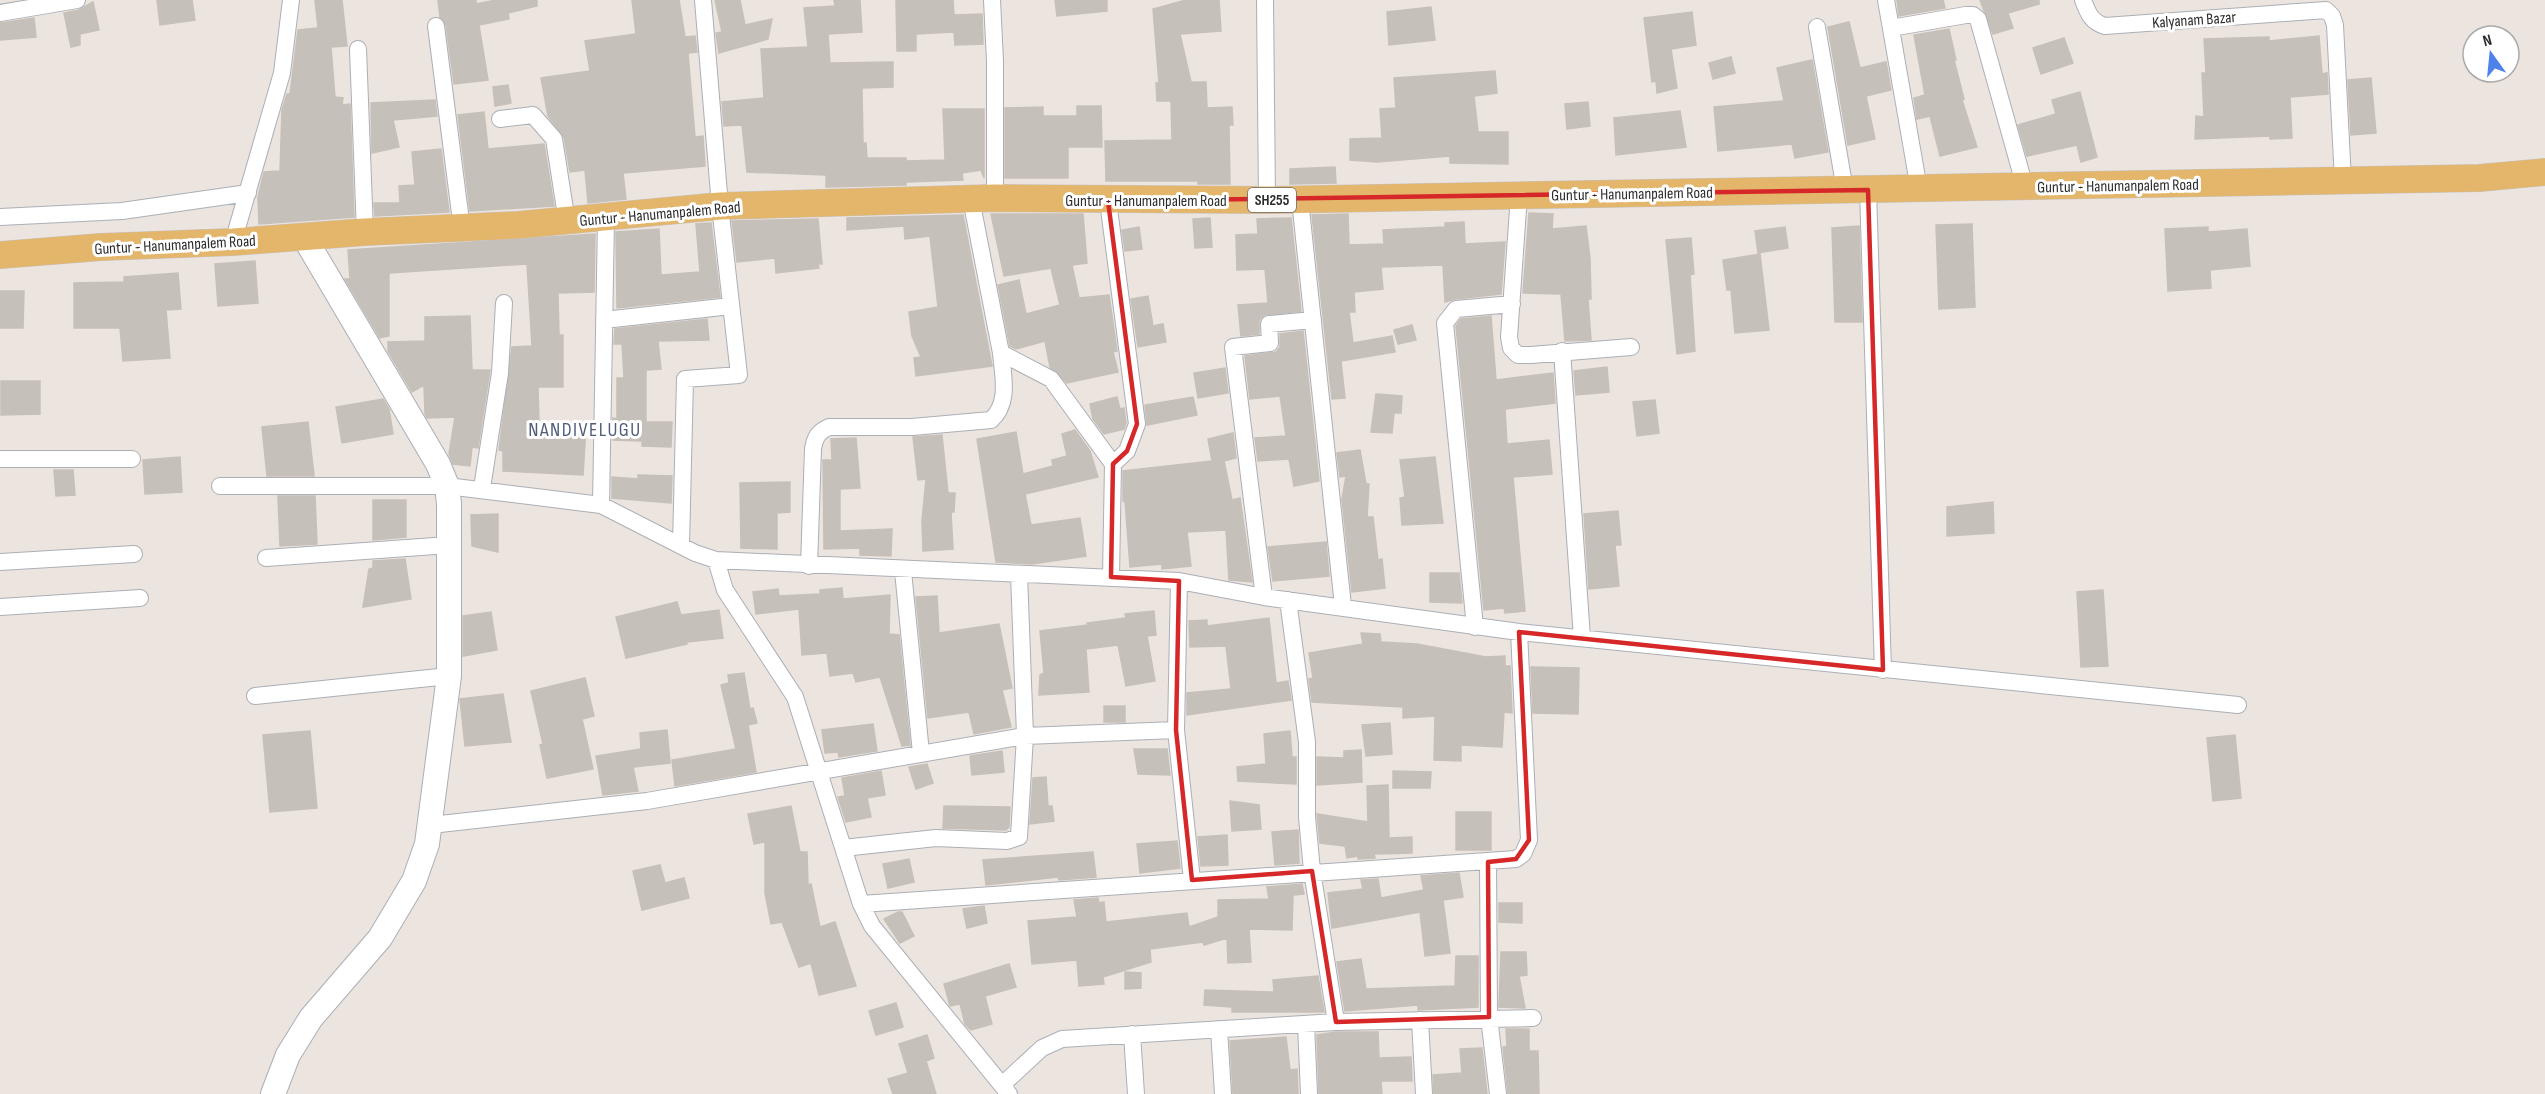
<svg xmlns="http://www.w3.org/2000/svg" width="2545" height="1094" viewBox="0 0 2545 1094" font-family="'Sofia Sans Condensed',sans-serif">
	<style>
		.building { fill: #c5c0ba; stroke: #c7c0b9; stroke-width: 1.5 }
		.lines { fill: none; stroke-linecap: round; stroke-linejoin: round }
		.street-casing { stroke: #abafb6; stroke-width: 18 }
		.secondary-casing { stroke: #abafb6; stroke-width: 26 }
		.primary-casing { stroke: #c4c4c4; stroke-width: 28 }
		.street { stroke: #fff; stroke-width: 16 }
		.secondary { stroke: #fff; stroke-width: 24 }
		.primary { stroke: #e4b66b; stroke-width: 27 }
		.marked { fill: none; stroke: #d62828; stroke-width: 4.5; stroke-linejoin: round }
		.labels { text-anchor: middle; stroke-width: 6; stroke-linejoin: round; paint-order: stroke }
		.shield { fill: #fff; stroke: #6b6b6b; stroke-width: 1.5 }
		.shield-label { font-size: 15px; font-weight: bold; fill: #2b2b2b }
		.street-label { font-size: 16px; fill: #2b2b2b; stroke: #fff }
		.quarter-label { font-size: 20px; letter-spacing: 1.5px; fill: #505d78; stroke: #fff }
	</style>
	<rect width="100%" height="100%" fill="#ece4df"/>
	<path class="building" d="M157,0H192L195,20L160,25Z
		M315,0H342L347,46L331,47L335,97L343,98L342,105L350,104L354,217L259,224L258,197L264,172L280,171L282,110L287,94H290L298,30L318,28Z
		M438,0H476V4L496,0H537V6L508,13L509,19L479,25L488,80L454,84L446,25L440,17Z
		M632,0H679L685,37L695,36L697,52L688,53L695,137L703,136L705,166L623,173L626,199L588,203L585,170L570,172L564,137L548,116L541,78L590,71L585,41L636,34Z
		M715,0H740L745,25L772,19L768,39L719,53L716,33L722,32Z
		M834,0H860L862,32L828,34L830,63L893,62V87L862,88L863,143H866L867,158H906V161L945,160L943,109H984V178L981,170L962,173L963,180L906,182V185L826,187V175L747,172L742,125L724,126L722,102L764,98L761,49L808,47L804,8L835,6Z
		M896,0H953L954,15L982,14L983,44L955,45L954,32L916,34V51H897Z
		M1055,0H1107V11L1057,16Z
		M1186,0H1219L1221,31L1180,34L1191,82H1206L1207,108L1232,107L1233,125H1229L1230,184H1198V181H1106L1105,141L1172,140L1171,101H1157L1156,83H1159L1153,9Z
		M1897,0H1943L1945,8L1899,16Z
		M1980,0H2039V4L2008,13L2013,28L1993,34Z
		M93,2L99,30L80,34V45L71,47L64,13L79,10Z
		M1431,7L1435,40L1389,45L1387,12Z
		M1692,12L1696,45L1671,49L1677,88L1657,93L1656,81L1652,82L1644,18Z
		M34,18L36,37L0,40V23Z
		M1849,22L1860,68L1886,62L1891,90L1866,96L1875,139L1848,145L1828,27Z
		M1949,29L1956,60H1954L1964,99L1962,100L1977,147L1940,156L1930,116L1917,119L1914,98L1925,95L1914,35Z
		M2319,36L2322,74L2327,73L2328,94L2290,97L2292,138L2270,139V136L2195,139L2196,116L2204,117L2202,73H2206L2204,39L2269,37V41Z
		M2064,38L2073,63L2041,74L2033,48Z
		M1731,57L1735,73L1713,79L1709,63Z
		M1812,60L1828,152L1795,158L1792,144L1718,151L1714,107L1784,101L1777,68Z
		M1495,71L1497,93L1474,96L1478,132H1508V164L1450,163V156L1377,162L1350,160V139L1382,138L1380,109L1396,108L1394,78Z
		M2371,78L2376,133L2351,135L2348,80Z
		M508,85L511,103L495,106L493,87Z
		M2080,92L2097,157L2081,162L2077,145L2027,156L2018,125L2056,114L2052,100Z
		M435,100L437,116L393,120L399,147L372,153L371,103Z
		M1588,102L1590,126L1567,129L1565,104Z
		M1077,106H1101L1102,147H1068V178H1005V108L1043,107V116H1077Z
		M1680,111L1686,147L1616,155L1614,118Z
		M484,112L488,149L544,144L554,206L470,211L458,115Z
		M441,149L449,212L375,216L374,203H400L399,186L415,185L412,152Z
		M1335,167L1336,183L1290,184V169Z
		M1529,213L1553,214L1552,229L1586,226L1590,258L1591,299H1588L1591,340L1565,341L1561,294L1523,293Z
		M991,214H1083L1087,263L1072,265L1079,298L1109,295L1117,351L1113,352L1118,372L1067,383L1050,367L1045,341L1016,349L1010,346L998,285L1019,280L1026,314L1060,305L1051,268L1004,276Z
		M1348,214L1349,245L1384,244L1383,230L1445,227V223L1464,222L1465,244L1505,242L1501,294L1455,299L1445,302L1443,265L1381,267L1383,289L1354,292L1355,312H1349L1353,343L1392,336L1395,352L1341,361L1345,398L1332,399L1312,215Z
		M963,215L992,366L916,376L914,358L921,357L912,336L909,312L938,307L930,236L905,239L904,226L847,230V218Z
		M1210,218L1212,247L1195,248L1193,219Z
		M1291,218L1301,311L1264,315L1259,320V334L1241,336L1238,305L1268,303L1265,269L1237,270L1236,235L1258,234L1257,219Z
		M818,219L822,264H818L819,268L776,273L775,258L737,262L732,221Z
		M711,223L720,297L617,308L616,232L659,229L661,275L700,272L696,224Z
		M1972,224L1975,307L1939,309L1936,225Z
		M1859,226L1862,322H1835L1832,228Z
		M1139,227L1142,249L1125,251L1122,230Z
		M1785,227L1788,248L1758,253L1755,231Z
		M2208,227V232L2247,229L2250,266L2210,270L2211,288L2168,291L2165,229Z
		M595,234L594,292L558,293L559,335H563V387H538L539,424L586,427L583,475L503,471V451L499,450L512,347L532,346L527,264L389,273V336L380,338L345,279H350L348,250Z
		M1691,238L1694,274L1690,275L1695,351L1677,354L1666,240Z
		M1760,254L1769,330L1735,333L1731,290H1727L1723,260Z
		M255,261L258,303L218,306L215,264Z
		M178,273L181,309L166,310L170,358L123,361L120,328H74V283L124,282V277Z
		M0,291H24L23,328H0Z
		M1148,296L1153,326L1163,324L1166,342L1138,347L1131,299Z
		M470,316L472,370H490L478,448L472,447L470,466L453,464L449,454L455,417L427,418L425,414L424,385L412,392L388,351V342L425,341V317Z
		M1491,316L1496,380L1553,373L1555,403L1505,409L1507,444L1549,440L1552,474L1513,477L1525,611L1505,613L1504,608L1484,610L1456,326L1461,319Z
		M707,319L709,340L658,341L661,369L646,370V422H672L671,447L642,446V441L613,440V418L617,419V378H624L622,344H614L615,329Z
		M1412,325L1416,340L1398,344L1394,330Z
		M1303,331L1319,481L1294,486L1289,459L1258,461L1255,438L1286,436L1280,396L1250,399L1245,356L1276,352L1280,347V334Z
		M1607,367L1609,392L1576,395L1574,371Z
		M1225,368L1228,393L1198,398L1194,373Z
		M1,381H40V414L1,415Z
		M1376,394L1402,396L1401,413H1394L1392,433L1371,432Z
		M1117,397L1120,409L1124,408L1126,423L1124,429L1104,434L1093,419L1090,404Z
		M1193,397L1197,415L1147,425L1145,405Z
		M383,399L389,409L393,434L342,443L336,407Z
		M1655,400L1659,433L1637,436L1633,402Z
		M308,422L314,476H267L262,427Z
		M1075,430L1090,451L1098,477L1025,494L1031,525L1080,518L1086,556L1032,564L996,562L977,439L1016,432L1023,474L1053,466L1052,460L1067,456L1062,434Z
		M1233,433L1236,458L1224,461L1232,500L1240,498L1252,582L1229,580L1226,530L1187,532L1191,566L1162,569V564L1130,567L1125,501H1123V471L1212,461L1208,439Z
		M942,435L948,493H955L954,512H951L953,549L923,551L922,521L926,479L918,480L913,437Z
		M856,438L860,488L840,489V531L892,529L891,556L860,555V548L824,549L823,460H832L831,439Z
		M1360,450L1366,484H1369L1367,517H1373L1378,560L1382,559L1385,588L1352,592L1342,499L1346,476L1340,477L1337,453Z
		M180,457L182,492L145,494L143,460Z
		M1435,457L1443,523L1402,525L1400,498L1405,497L1400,460Z
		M54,470H73L75,495L56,496Z
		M638,475L672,476L671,503L612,498V477L638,479Z
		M790,482V512L777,513V549L741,548L740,483Z
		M278,496H315L317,544L280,546Z
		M373,500H406V537L373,540Z
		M1993,502L1994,533L1947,536V507Z
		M1618,511L1621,545H1615L1619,586L1589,589L1584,514Z
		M498,514V552L472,546L471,515Z
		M1326,542L1329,576L1273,581L1268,547Z
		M405,559L411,599L363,607L369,569L373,568V561Z
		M1430,573H1459L1462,603L1430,602Z
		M842,588L843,599L890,595L889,634L899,635L910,745L902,746L880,677L856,682L853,673L830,676L827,653L802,655L799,609L756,614L753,592L778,589L779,596L820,594V590Z
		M2103,590L2108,666L2081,667L2077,592Z
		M937,596L939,633L999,624L1012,688L1002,690L1011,727L974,734L969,712L928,718L916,597Z
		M677,602L681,615L719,610L723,638L687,642V644L626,658L616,617Z
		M1154,611L1156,635L1147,636L1155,681L1126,686L1118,645L1086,649L1089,692L1039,695L1040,675L1044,673L1040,631L1088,625L1087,623L1126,618L1125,614Z
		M491,612L497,650L463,656V616Z
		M1269,618L1276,683L1288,681L1291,700L1187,715V693L1231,689L1226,646L1190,647L1189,621L1207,620V626Z
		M1361,633L1380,634L1381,642L1417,644L1486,657L1505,656V666H1510L1512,713L1504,712L1502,747L1461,745V761L1434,760L1435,716L1403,718V707L1312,702L1309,679L1313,678L1309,653L1363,644Z
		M1531,667L1579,668L1578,714L1533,713Z
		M744,673L750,709L753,708L757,723L748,725L756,772L675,786L672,760L736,749L721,685L729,683L728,675Z
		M585,678L594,716L582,719L593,769L547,778L540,745L543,744L531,691Z
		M503,694L511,742L465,746L460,699Z
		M1104,706H1125V722H1104Z
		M1390,723L1392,754L1366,756L1362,725Z
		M873,724L877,751L839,757L838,752L825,753L822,730Z
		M667,730L670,763L633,767L638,791L603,795L596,756L641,749L640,733Z
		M310,731L317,808L270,812L263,735Z
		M1290,731L1292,757H1296V784L1238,781L1237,767L1266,764L1264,734Z
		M2235,735L2241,798L2213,801L2207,738Z
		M1134,749H1167L1170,775L1138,774Z
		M1361,750L1362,782L1317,785V757L1344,758V751Z
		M1002,751L1004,772L972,775L970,756Z
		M927,764L933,783L916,789L909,767Z
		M881,771L885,795L867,798L871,817L846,822L838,797L845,796L842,778Z
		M1393,771L1431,772L1430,788H1393Z
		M1046,777L1048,806H1052L1054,821L1030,824L1033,778Z
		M1388,785L1389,838L1412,837V853L1374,854L1375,858L1358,859V856L1347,858L1345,846L1320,843L1317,814L1368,822L1367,786Z
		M1230,801L1259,805L1261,829L1232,831Z
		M791,806L800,852H807L808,885L811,884L820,927L835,922L856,986L819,995L811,963L799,967L782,922L771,924L765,893V842L754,844L748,814Z
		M944,806L1010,807L1009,827L1006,830L943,828Z
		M1456,812H1491V850H1456Z
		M1298,830L1299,863L1275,865L1272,832Z
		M1227,835L1228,865L1201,866L1198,837Z
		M1177,841L1180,868L1140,873L1137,844Z
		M1093,852L1096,877L1059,880L1058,877L986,885L983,860Z
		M909,859L914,882L888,888L883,864Z
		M660,865L665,883L684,878L689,898L642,910L633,871Z
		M1459,873L1463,897L1443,900L1450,953L1425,956L1420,912L1332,928L1328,893L1363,889L1361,880L1378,879L1381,898L1424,890L1421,876Z
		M1302,884L1304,894L1293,895L1292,930L1249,929L1251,962L1228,963L1227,938L1204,945L1203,942L1150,949L1151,962L1103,977L1104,984L1079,986L1077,960L1032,964L1028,921L1077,917L1074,900L1098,898L1099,903L1104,902L1106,922L1187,913L1189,927L1218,917V900L1269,899L1267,887Z
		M1499,903H1522V923L1499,922Z
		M984,906L987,923L967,928L963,909Z
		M898,912H902L914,936L900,943L884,919Z
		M1501,952H1526L1527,975L1519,976L1525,1008L1499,1007Z
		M1456,956H1478V1007L1418,1010V1005L1345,1011L1337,962L1361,959L1366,989L1455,986Z
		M1009,964L1016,987L985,996L992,1024L971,1030L965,1024L960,1004L950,1006L944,984Z
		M1125,972L1141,973V988L1125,989Z
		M1318,976L1324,1012H1232V1007L1204,1005L1205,990L1274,992L1273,980Z
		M896,1003L903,1027L876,1035L869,1011Z
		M1506,1029H1529V1051H1538L1539,1094H1508L1503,1047L1507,1046Z
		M1336,1032H1378L1379,1058L1411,1057L1412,1081H1381L1382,1094H1319L1317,1035Z
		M927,1035L934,1058L926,1061L936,1094H893L888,1079L908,1073L899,1044Z
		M1286,1037L1290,1070L1297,1069L1298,1094H1233L1230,1041Z
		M1482,1048L1487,1094H1434L1433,1075L1462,1073L1460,1049Z"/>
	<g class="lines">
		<defs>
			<path id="street" d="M992,0L995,61V198
				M1265,0L1267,200
				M1886,0L1919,189
				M2083,0C2088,13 2091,22 2105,26L2326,10L2332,16L2335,25L2343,181
				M0,13L77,0
				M436,26L462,229
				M1817,27L1845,190
				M1891,28L1966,15H1973L1978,19L2025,187
				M358,49L365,232
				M500,119L533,115L554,139L567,222
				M1868,190L1883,670
				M1519,195L1509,337L1511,348L1518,355H1531L1631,347
				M971,199L1001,353L1051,379L1113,464
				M1300,200L1343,606
				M1108,201L1137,424L1127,451L1113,464L1111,577
				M0,217L122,211L248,193
				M233,242L282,73L291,0
				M604,320L731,306
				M1562,351L1582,638
				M0,459H132
				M220,486H447L601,505L695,553L716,560L1179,581L1264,597L1519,632L2238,705
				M482,488L500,373L504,303
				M601,505L606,219
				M681,546L685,379L739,375L720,206L703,0
				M266,558L449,545
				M716,560L725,590L795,697L861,904L872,926L1009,1094
				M0,562L134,554
				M809,566L813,449C815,437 818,432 829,427H912L991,420C1010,403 1003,377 1001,353
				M903,571L921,753
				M1179,581L1176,730L1192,880
				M1264,597L1233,347L1270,343L1269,324L1313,320
				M1288,600L1307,742V817L1312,871L1336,1022
				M0,607L140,598
				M1475,627L1445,323L1456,309L1512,304
				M255,696L449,676
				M431,825L647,801L1025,736L1176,730
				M843,848L936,838L1007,841L1019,837L1025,736L1019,574
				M1488,862L1489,1017L1498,1094
				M861,904L1516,859L1523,854L1529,840L1519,632
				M1420,1020L1424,1094
				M1306,1024L1309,1094
				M1219,1029L1223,1094
				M1132,1034L1136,1094
				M1002,1085L1042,1048L1062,1039L1336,1022L1533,1018"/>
			<path id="secondary" d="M273,1094L288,1055L311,1018L380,938L414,881L427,844L449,676V504L447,486L438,464L304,237"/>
			<path id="primary" d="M0,255L101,247L233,242L365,232L518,225L720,206L995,198L1267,200L2479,178L2545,172"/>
		</defs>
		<use href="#street" class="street-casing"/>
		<use href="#secondary" class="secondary-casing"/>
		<use href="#primary" class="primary-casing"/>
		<use href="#street" class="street"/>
		<use href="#secondary" class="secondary"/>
		<use href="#primary" class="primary"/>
	</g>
	<path class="marked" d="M1868,190L1883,670L1519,632L1529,840L1516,859L1488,862L1489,1017L1336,1022L1312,871L1192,880L1176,730L1179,581L1111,577L1113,464L1127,451L1137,424L1108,201Z"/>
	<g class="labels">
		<rect class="shield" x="1248" y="188" width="48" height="24" rx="4.5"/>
		<g class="shield-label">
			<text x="1272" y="205">SH255</text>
		</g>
		<g class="street-label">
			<text transform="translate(2194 19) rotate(-4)" y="6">Kalyanam Bazar</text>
			<text transform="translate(2118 185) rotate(-1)" y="6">Guntur - Hanumanpalem Road</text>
			<text transform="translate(1632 193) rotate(-1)" y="6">Guntur - Hanumanpalem Road</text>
			<text x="1146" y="206">Guntur - Hanumanpalem Road</text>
			<text transform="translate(660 213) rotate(-5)" y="6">Guntur - Hanumanpalem Road</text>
			<text transform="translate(175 244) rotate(-3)" y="6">Guntur - Hanumanpalem Road</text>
		</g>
		<g class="quarter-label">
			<text x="585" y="436">NANDIVELUGU</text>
		</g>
	</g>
	<g transform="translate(2491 54) rotate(345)"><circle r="28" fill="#ffffff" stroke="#aaaaaa" stroke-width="1.5"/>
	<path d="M0-4.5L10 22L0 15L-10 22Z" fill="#4e82ea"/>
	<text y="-9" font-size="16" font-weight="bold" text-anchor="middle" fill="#2b2b2b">N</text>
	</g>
</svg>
